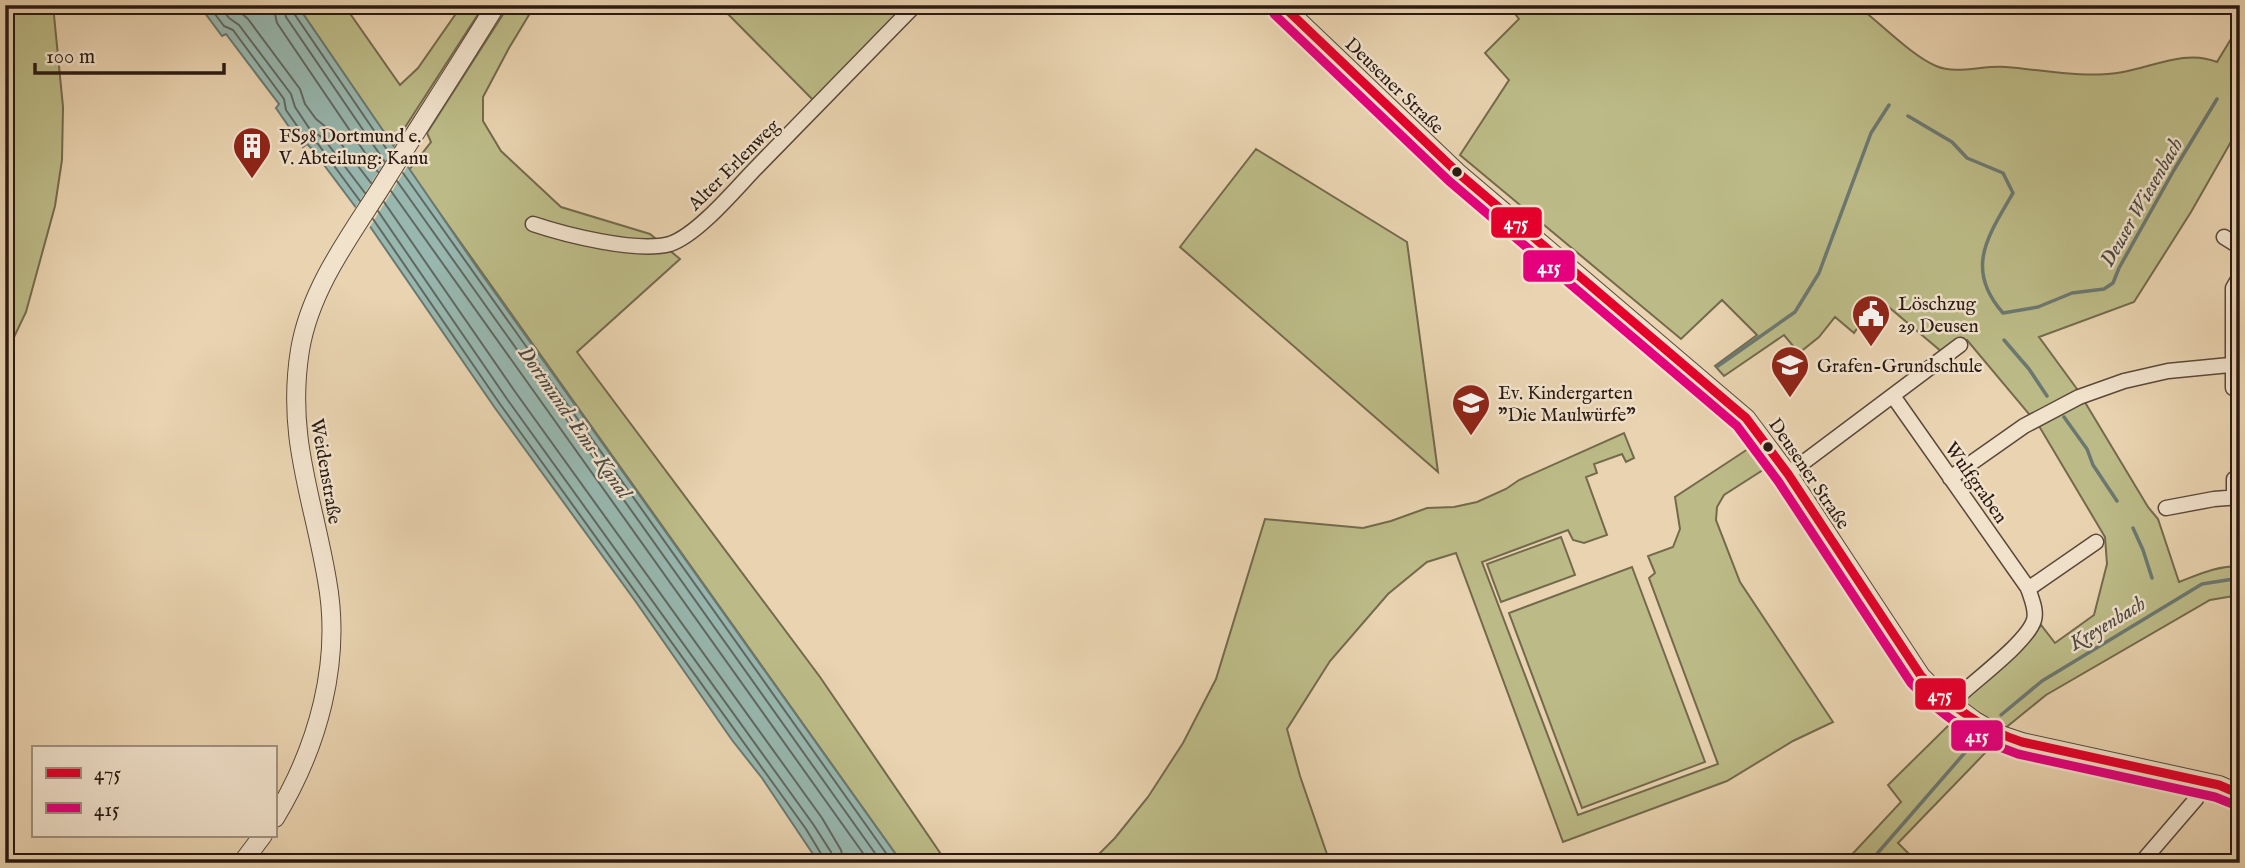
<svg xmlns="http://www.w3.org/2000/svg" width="2245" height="868" viewBox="0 0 2245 868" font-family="'IM FELL English',serif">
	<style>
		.green { fill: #bcbb87; stroke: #736a4d; stroke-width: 2 }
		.water { fill: #97b7af; stroke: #6b7871; stroke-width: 2 }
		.pier { fill: #e9d3b0 }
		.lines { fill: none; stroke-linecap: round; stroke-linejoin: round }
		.shore { stroke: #606861; stroke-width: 2 }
		.stream { stroke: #6b7871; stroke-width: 3.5 }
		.minor-casing { stroke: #5a483a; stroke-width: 17 }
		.tertiary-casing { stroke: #5a483a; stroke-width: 20 }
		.minor { stroke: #f1e2cc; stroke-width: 14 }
		.tertiary { stroke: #f1e2cc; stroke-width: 18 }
		.bus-1-casing { stroke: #f1e2cc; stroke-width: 14 }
		.bus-2-casing { stroke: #f1e2cc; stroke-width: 14 }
		.bus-1 { stroke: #e4002b; stroke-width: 9 }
		.bus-2 { stroke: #e5007d; stroke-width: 9 }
		.bus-dot { fill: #2a1a13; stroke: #f1e2cc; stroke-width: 2.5 }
		.labels { text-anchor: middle; stroke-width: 5; stroke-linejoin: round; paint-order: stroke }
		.street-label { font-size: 19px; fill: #2a1a13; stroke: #f1e2cc }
		.poi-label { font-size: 19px; fill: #2a1a13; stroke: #f1e2cc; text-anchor: start }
		.water-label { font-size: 21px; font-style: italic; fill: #4b4942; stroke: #f1e2cc }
		.line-badge { stroke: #f1e2cc; stroke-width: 2.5 }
		.badge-label { font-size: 19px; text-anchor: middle; font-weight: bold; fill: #fff }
	</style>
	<rect width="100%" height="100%" fill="#e9d3b0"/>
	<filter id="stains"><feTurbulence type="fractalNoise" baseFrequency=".00286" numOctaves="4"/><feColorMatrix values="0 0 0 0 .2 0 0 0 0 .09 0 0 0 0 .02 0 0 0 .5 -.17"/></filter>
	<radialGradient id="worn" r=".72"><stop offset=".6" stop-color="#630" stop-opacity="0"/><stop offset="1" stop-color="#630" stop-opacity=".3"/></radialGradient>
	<path class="green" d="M5,5H53L63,107L62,160L55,206L26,312L5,356Z
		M297,5H344L400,85L418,68L462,5H484L393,146Z
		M509,5H535L509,48L483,97V121L501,151L561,207L650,234L680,259L577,352L820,677L947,863H902L409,170L431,142L427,133Z
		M719,5H915L818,105Z
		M1508,5H1853L1864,11C1884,27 1914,57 1936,66C1957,75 1983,65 2006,67C2045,70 2083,79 2123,72C2153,67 2186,49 2217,62L2240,24V126L2191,212L2134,302L2039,337L2077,389L2148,507L2158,519L2179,582C2200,574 2216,566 2240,566V595L2210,600L2046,695L1998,734L1988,750L1898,843L1918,863H1844L1901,802L1888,785L1949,725L1967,694L2031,639L2041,625L2055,643L2094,615L2107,564L2105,537L2039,426L1967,340L1942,352L1878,298L1854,333L1835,317L1819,337L1799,353L1784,335L1724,376L1715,366L1757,335L1722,300L1681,339L1460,155L1509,80L1485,53L1519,19Z
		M1256,149L1407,242L1438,472L1180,247Z
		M1624,433L1634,458L1626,462L1622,454L1594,464L1597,473L1586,477L1607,535L1584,543L1573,540L1568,530L1482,562L1578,815L1718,764L1649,578L1655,573L1648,556L1673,547L1680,529L1675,497L1751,447L1766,468L1724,495L1717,507L1716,520L1740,582L1833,722L1793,741L1727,781L1563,842L1456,553L1427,562L1388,594L1330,661L1287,729L1300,776L1330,863H1090L1115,838L1148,797L1183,743L1216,679L1265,519L1363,528L1391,521L1427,508L1454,507L1477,502L1506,489L1519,480Z
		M1561,537L1575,575L1501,602L1487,564Z
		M1632,567L1705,762L1582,808L1509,613Z"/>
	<path class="water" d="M199,5H297L478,269L902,863H819L762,778L732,740L636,602L495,408L369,225L312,149L307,144L303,147L276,108L279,104L226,34L222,36Z"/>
	<path class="pier" d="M396,144L409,164L368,230L354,210Z"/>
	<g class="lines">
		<path class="shore" d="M208,5L224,26L233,30L284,99L286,110L304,136L318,144L360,201
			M219,5L229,18L239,25L291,94L295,107L309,128L324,139L365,193
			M232,5L248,19L300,89L305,104L316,119L332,132L371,183
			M273,5L277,23L378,172
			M283,5L286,17L385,162
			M292,5L293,12L390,154
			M403,173L893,863
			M397,181L882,863
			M391,191L870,863
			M384,202L516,393L822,818L841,850L844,863
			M378,211L507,399L813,824L831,852L833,863
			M373,219L500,404L806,829L823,857L824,863"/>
		<path class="stream" d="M2233,69L2240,57
			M1908,116L1952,142L1967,158L2003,173L2013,193C1988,236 1964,269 2003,313L2038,307L2072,293L2104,289L2113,283L2119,268L2174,170L2217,99
			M2004,340L2029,369L2047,396
			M1718,366L1795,312L1819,273L1871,133L1889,105
			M2064,417L2087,449L2093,465L2117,501
			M2133,528L2143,550L2152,578
			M2001,715L2042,681L2202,584L2240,578
			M1869,863L1975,741"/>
		<defs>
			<path id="minor" d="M533,224C566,235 637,253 670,244C697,235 734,191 754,170C808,115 862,60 915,5
				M2224,237L2240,247
				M2233,388V288L2240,276
				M1893,396L2028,588C2031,598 2037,610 2034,620C2028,641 1978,678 1961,694L1952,704
				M1788,474L1960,345
				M1950,478L2024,426L2079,397L2124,381L2168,371L2240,364
				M2234,479V497
				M2166,508L2214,499L2240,497
				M2028,589L2096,542
				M2141,863L2196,799L2203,782"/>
			<path id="tertiary" d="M1282,5L1457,172L1746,418L1788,474L1921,676L1940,695L1975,721L1998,734L2022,742L2219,785L2240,794
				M275,818C318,747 342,662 327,580C313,497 286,437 300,350C310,290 348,239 380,189C418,128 458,67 496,5
				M242,863L263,835"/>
		</defs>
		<use href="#minor" class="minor-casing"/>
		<use href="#tertiary" class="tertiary-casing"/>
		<use href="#minor" class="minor"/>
		<use href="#tertiary" class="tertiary"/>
		<defs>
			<path id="bus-1" d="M1282,5L1457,172L1746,418L1788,474L1921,676C1951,706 1982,729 2022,742L2219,785L2240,794"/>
			<path id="bus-2" d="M1274,14L1449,181L1737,426L1778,481L1911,683C1940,715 1977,740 2018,754L2215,797L2235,805"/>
		</defs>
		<use href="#bus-1" class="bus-1-casing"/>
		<use href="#bus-2" class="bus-2-casing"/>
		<use href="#bus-1" class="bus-1"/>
		<use href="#bus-2" class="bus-2"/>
	</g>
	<defs>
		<symbol id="building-pin" viewBox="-11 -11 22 30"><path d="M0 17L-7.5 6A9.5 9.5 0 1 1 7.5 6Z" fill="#8f2418" stroke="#f1e2cc"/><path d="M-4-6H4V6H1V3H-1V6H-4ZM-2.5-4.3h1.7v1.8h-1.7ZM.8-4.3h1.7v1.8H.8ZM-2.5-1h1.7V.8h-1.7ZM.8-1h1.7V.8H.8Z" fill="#fff"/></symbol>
		<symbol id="civic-pin" viewBox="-11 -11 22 30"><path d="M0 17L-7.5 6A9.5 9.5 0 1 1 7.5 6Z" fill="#8f2418" stroke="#f1e2cc"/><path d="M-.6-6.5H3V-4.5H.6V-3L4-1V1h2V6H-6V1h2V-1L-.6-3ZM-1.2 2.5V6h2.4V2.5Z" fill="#fff"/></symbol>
		<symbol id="school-pin" viewBox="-11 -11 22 30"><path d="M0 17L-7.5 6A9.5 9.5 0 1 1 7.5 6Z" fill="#8f2418" stroke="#f1e2cc"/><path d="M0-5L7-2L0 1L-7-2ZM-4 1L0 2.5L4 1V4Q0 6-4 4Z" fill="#fff"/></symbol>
	</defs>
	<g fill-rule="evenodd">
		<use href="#building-pin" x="230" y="124" width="44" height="60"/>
		<use href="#civic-pin" x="1849" y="292" width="44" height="60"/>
		<use href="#school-pin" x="1768" y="343" width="44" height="60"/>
		<use href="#school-pin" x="1449" y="381" width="44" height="60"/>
	</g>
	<g class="bus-dot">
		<circle cx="1457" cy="172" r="6"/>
		<circle cx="1768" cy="447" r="6"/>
	</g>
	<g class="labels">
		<g class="street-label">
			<text transform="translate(1395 85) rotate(44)" y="7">Deusener Straße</text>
			<text transform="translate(733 164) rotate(-45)" y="7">Alter Erlenweg</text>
			<text transform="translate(327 471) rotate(80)" y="7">Weidenstraße</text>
			<text transform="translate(1810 473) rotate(56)" y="7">Deusener Straße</text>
			<text transform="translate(1977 482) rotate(55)" y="7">Wulfgraben</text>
		</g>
		<g class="poi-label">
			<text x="279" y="142">FS98 Dortmund e.<tspan x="279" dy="22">V. Abteilung: Kanu</tspan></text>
			<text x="1898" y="310">Löschzug<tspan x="1898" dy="22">29 Deusen</tspan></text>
			<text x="1817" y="372">Grafen-Grundschule</text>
			<text x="1498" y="399">Ev. Kindergarten<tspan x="1498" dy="22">"Die Maulwürfe"</tspan></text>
		</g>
		<g class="water-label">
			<text transform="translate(2141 202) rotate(-60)" y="7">Deuser Wiesenbach</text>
			<text transform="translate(575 422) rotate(55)" y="7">Dortmund-Ems-Kanal</text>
			<text transform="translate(2107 623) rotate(-31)" y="7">Kreyenbach</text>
		</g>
	</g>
	<g class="line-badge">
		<rect x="1490" y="206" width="53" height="33" rx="7" fill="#e4002b"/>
		<rect x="1522" y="249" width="54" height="34" rx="7" fill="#e5007d"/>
		<rect x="1914" y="677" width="53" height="34" rx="7" fill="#e4002b"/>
		<rect x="1950" y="719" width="54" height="33" rx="7" fill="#e5007d"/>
	</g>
	<g class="badge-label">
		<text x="1516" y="229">475</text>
		<text x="1549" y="273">415</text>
		<text x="1940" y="701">475</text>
		<text x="1977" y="742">415</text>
	</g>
	<rect width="2245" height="868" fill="none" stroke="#e9d3b0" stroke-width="28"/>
	<rect x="7" y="7" width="2231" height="854" fill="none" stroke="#2a1a13" stroke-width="3.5"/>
	<rect x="14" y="14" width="2217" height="840" fill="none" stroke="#2a1a13" stroke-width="2"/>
	<rect x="32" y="746" width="245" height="91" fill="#f1e2cc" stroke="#a19282" stroke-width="2"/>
	<rect x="46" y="768" width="35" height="10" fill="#e4002b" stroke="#a19282" stroke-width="2"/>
	<text x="94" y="780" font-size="21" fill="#2a1a13">475</text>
	<rect x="46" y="803" width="35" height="10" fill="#e5007d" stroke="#a19282" stroke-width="2"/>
	<text x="94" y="816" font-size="21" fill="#2a1a13">415</text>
	<path d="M35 63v10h189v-10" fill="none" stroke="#2a1a13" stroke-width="3.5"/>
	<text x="46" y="63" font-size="21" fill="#2a1a13" stroke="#f1e2cc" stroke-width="5" paint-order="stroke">100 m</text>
	<rect width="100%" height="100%" filter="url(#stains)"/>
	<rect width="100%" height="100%" fill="url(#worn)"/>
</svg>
